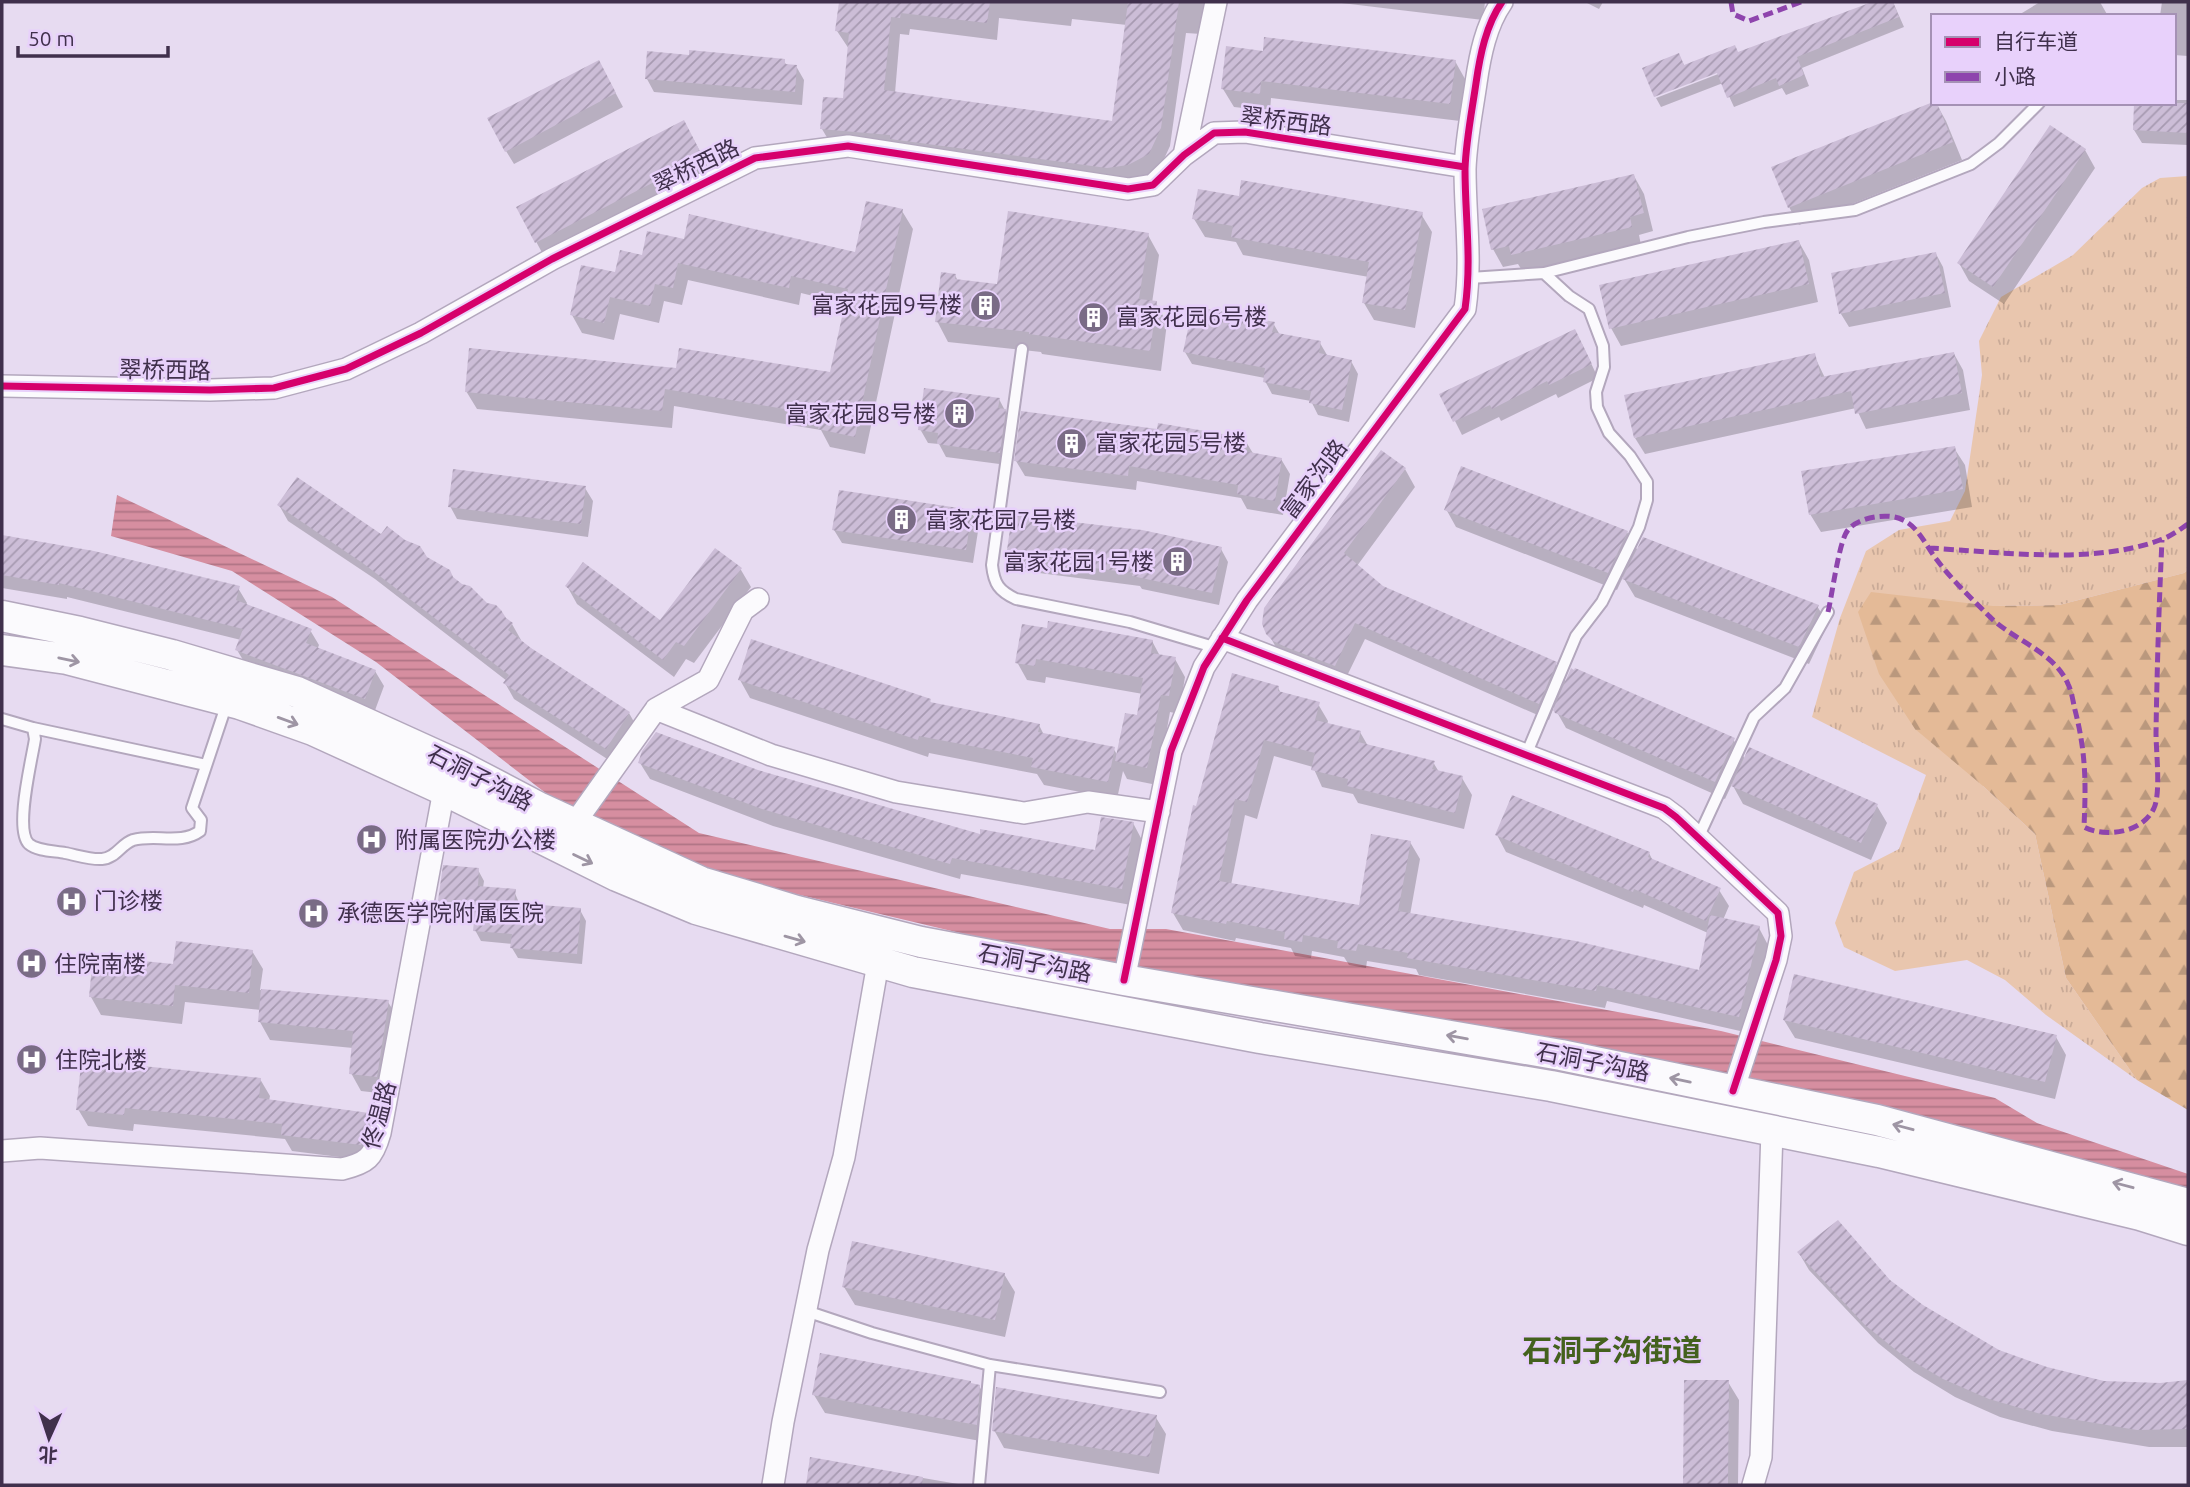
<svg xmlns="http://www.w3.org/2000/svg" width="2190" height="1487" viewBox="0 0 2190 1487" font-family="Ubuntu,'Noto Sans SC',sans-serif">
	<style>
		.grass { fill: url(#grass-tufts) }
		.forest { fill: url(#forest-firs) }
		.water { fill: url(#water-rules) }
		.shadow { fill: #0003; fill-rule: evenodd }
		.building { fill: url(#building-hatch) }
		.lines { fill: none; stroke-linecap: round; stroke-linejoin: round }
		.service-casing { stroke: #b3a7bd; stroke-width: 14 }
		.minor-casing { stroke: #b3a7bd; stroke-width: 24 }
		.secondary-casing { stroke: #b3a7bd; stroke-width: 33 }
		.service { stroke: #fbfafd; stroke-width: 10 }
		.minor { stroke: #fbfafd; stroke-width: 21 }
		.secondary { stroke: #fbfafd; stroke-width: 30 }
		.quiet { stroke: #8e44ad; stroke-width: 5; stroke-dasharray: 10 5; stroke-linecap: butt }
		.cycleway-casing { stroke: #e8d1fb; stroke-width: 11 }
		.cycleway { stroke: #d6006c; stroke-width: 7 }
		.oneway { stroke: #9e95a4 }
		.labels { text-anchor: middle; stroke-width: 5; stroke-linejoin: round; paint-order: stroke }
		.street-label { font-size: 23px; fill: #40304c; stroke: #e8d1fb }
		.poi-label { font-size: 23px; fill: #40304c; stroke: #e8d1fb; text-anchor: start }
		.district-label { font-size: 30px; font-weight: bold; fill: #44611e; stroke: #e8d1fb }
	</style>
	<defs>
		<pattern id="grass-tufts" width="24" height="20" patternUnits="userSpaceOnUse" patternTransform="scale(1.75)"><rect width="24" height="20" fill="#e9c6ae"/><path d="M3 7l-1-3M5 7V3M7 7l1-3M15 17l-1-3M17 17v-4M19 17l1-3" fill="none" stroke="#c9aa97"/></pattern>
		<pattern id="forest-firs" width="22" height="20" patternUnits="userSpaceOnUse" patternTransform="scale(1.75)"><rect width="22" height="20" fill="#e4ba97"/><path d="M5 1l3.5 6h-7zM16 11l3.5 6h-7z" fill="#ba987d"/></pattern>
		<pattern id="water-rules" width="6" height="5" patternUnits="userSpaceOnUse" patternTransform="scale(1.75)"><rect width="6" height="5" fill="#d68ea0"/><path d="M0 2.5h6" fill="none" stroke="#af7485"/></pattern>
		<pattern id="building-hatch" width="6" height="6" patternUnits="userSpaceOnUse" patternTransform="scale(1.75)"><rect width="6" height="6" fill="#ccbdd7"/><path d="M-1 1l2-2M0 6l6-6M5 7l2-2" fill="none" stroke="#a79ab1"/></pattern>
	</defs>
	<rect width="100%" height="100%" fill="#e7dbf1"/>
	<path class="grass" d="M2188,176V570L2184,573L2059,605L1993,606L1983,786L2035,834L2066,978L2137,1080L2046,1015L2005,980L1967,960L1895,971L1844,947L1835,923L1854,872L1899,849L1926,775L1812,717L1840,618L1866,551L1899,530L1950,521L1965,491L1982,375L1979,341L2001,297L2073,255L2142,188L2160,178Z"/>
	<path class="forest" d="M2188,570V1110L2137,1080L2066,978L2035,834L1983,786L1915,729L1879,674L1858,612L1871,592L1993,606L2059,605L2184,573Z"/>
	<path class="water" d="M117,495L332,597L699,833L1110,929H1166L1721,1031L1995,1098L2037,1123L2188,1174V1194L1099,966L707,873L556,801L376,662L232,571L111,536Z"/>
	<path class="shadow" d="M840,2H1205L1201,34L1186,33L1170,146L1158,172L1138,182L832,146L822,129L844,100L849,49L837,31ZM999,18L1071,26L1072,19L1127,25L1113,123L895,93L900,34L909,35L910,29L997,40Z
		M1333,2H1485L1483,20Z
		M1585,2H1603L1599,9Z
		M1876,2H1893L1904,27L1802,68L1809,86L1786,95L1782,88L1734,107L1723,83L1661,107L1656,98L1726,71L1724,68L1655,95L1679,55L1685,67L1738,54Z
		M2040,2H2100L2108,16H2017Z
		M2162,2H2188V56L2174,55V16H2160Z
		M1264,53L1455,61L1465,79L1460,121L1271,98L1270,111L1234,107L1223,89Z
		M784,61L787,66H796L804,80L802,105L654,92L647,79Z
		M606,75L623,107L514,164L506,151Z
		M2174,100H2188V145L2142,143L2134,130L2174,103Z
		M1936,103L1946,121L1962,160L1799,225L1789,207Z
		M694,140L712,175L546,260L518,208Z
		M2085,150L2095,168L2004,304L1969,281L1959,263Z
		M1634,176L1644,194L1653,231L1639,235L1641,245L1523,272L1518,264L1503,267L1493,249Z
		M1240,198L1421,214L1432,232L1415,328L1374,320L1364,303L1369,277L1243,255L1236,242L1205,237L1194,219Z
		M902,211L913,229L865,454L830,447L821,430L674,406L672,428L477,409L466,391L678,370L831,374L846,304L801,293L799,305L688,280L682,305L664,301L659,323L620,314L614,340L582,333L572,315L617,275L685,241L857,254Z
		M1148,235L1159,255L1152,303H1156L1167,323L1161,371L1042,354L1041,352L948,342L937,321L955,275L958,281L998,286Z
		M1799,242L1809,260L1818,302L1621,346L1611,328Z
		M1936,254L1943,267L1951,307L1849,327L1841,314L1833,274Z
		M1273,323L1280,335L1320,343L1327,355L1351,361L1358,374L1349,422L1318,415L1311,401L1272,394L1265,381V378L1192,364L1185,352Z
		M1582,344L1598,378L1558,398L1556,394L1501,421L1499,417L1462,435L1442,395Z
		M1954,354L1963,370L1970,410L1866,429L1856,408L1645,454L1635,438L1814,355L1825,378Z
		M999,399L1012,424L1007,465L946,457L939,444L928,443L920,429Z
		M1159,431L1245,440L1254,455L1281,459L1290,474L1283,515L1247,509L1241,498L1137,481L1136,490L1025,476L1016,461Z
		M1954,448L1965,465L1972,507L1821,532L1810,514Z
		M1405,469L1415,487L1357,566L1382,587L1555,663L1567,683L1733,739L1745,759L1877,806L1887,823L1871,860L1743,804L1732,784L1725,799L1566,728L1554,707L1549,720L1365,639L1344,682L1278,651L1268,633Z
		M585,488L593,501L588,537L457,519L450,506Z
		M279,505L381,536L426,559L512,624L521,640L520,642L629,713L638,729L615,764L514,699L505,683L507,681L375,579L288,521Z
		M1446,509L1627,532L1638,551L1817,606L1828,624L1809,664L1635,597L1623,577L1617,590L1456,527Z
		M971,512L979,525L973,563L842,543L834,530Z
		M2,536L94,552L238,588L247,603L246,606L310,630L319,645L317,650L375,671L384,686L374,713L246,665L237,650L241,640L67,597V599L2,588Z
		M1221,549L1228,562L1219,605L1142,589L1140,586L1016,570L1008,557Z
		M715,550L741,570L751,587L694,663L686,659L674,677L577,604L567,586L661,623Z
		M1048,630L1152,641L1160,656L1175,659L1185,677L1179,714L1170,712L1157,785L1127,779L1123,771L1117,799L1044,785L1037,774L929,753L928,757L750,698L740,680L930,701L932,705L1039,725L1044,735L1113,748L1118,756L1139,717L1143,694L1046,677L1045,683L1027,680L1017,662Z
		M1278,687L1281,694L1318,704L1328,721L1327,725L1360,732L1368,746L1433,762L1439,772L1462,778L1472,795L1464,829L1358,803L1353,794L1322,787L1313,767L1274,756L1257,819L1245,815L1231,885L1360,907L1410,842L1420,859L1410,915L1700,972L1708,933L1644,905L1643,908L1506,852L1497,835L1649,853L1653,861L1719,890L1729,906L1723,920L1759,928L1768,945L1749,1033L1607,1001L1605,1008L1419,975L1416,969L1367,961L1366,968L1349,965L1344,957L1312,951L1311,958L1295,956L1291,948L1236,938L1235,941L1183,930L1173,913L1197,808Z
		M640,763L981,836L1097,852L1133,823L1142,840L1131,905L961,874L960,879L773,826L650,779Z
		M478,870L484,881L483,888L514,891L520,905L580,910L586,921L582,964L518,958L512,948L513,944L481,941L475,930L476,921L445,918L439,908Z
		M252,951L263,969L260,990L388,1002L399,1020L387,1094L361,1091L351,1073L353,1048L270,1040L260,1022L261,1010L185,1002L182,1024L101,1015L91,997L175,966Z
		M1784,1020L2056,1037L2066,1055L2055,1099L1795,1038Z
		M260,1079L270,1096L269,1101L368,1115L378,1131L371,1161L292,1151L285,1139L134,1124L133,1131L88,1126L78,1109Z
		M1799,1253L1889,1281L1922,1306L1998,1352L2046,1369L2104,1383L2161,1384L2188,1381V1447H2149L2052,1431L2000,1417L1955,1397L1914,1372L1878,1343L1809,1270Z
		M1004,1274L1015,1292L1005,1337L855,1305L844,1287Z
		M1686,1381L1728,1382L1739,1400L1738,1485H1685Z
		M972,1385L979,1386L990,1404L986,1442L825,1413L814,1395Z
		M1155,1416L1166,1434L1159,1474L1004,1448L994,1430Z
		M812,1459L964,1485H808Z"/>
	<path class="building" d="M839,2H990L987,23L901,13L900,18L891,17L884,90L1112,121L1128,2H1179L1161,128L1149,154L1128,165L1107,168L890,139V135L820,129L823,97L843,98L849,33L835,31Z
		M1872,2H1893L1899,17L1797,57L1804,75L1779,86L1776,78L1727,98L1717,73L1654,97L1642,68L1679,53L1684,65L1735,45L1738,52Z
		M1264,37L1456,60L1450,104L1261,81L1260,94L1221,89L1226,46L1263,51Z
		M689,50L785,59V64L797,65L795,92L645,79L647,51L689,55Z
		M599,60L616,93L505,152L487,118Z
		M1933,102L1937,103L1953,142L1788,208L1771,167Z
		M2134,103H2188V133L2133,130Z
		M684,120L703,157L535,243L516,207Z
		M2050,125L2086,149L1993,287L1957,263Z
		M1634,174L1644,213L1630,217L1632,227L1511,255L1509,246L1491,250L1482,209Z
		M1241,180L1423,212L1405,310L1362,303L1369,262L1231,237L1233,226L1192,219L1198,189L1239,196Z
		M866,201L903,209L855,437L818,429L821,415L665,389L662,411L465,392L469,348L676,368L679,348L830,372L848,289L791,276L789,288L678,263L673,288L655,284L650,306L610,297L604,323L570,315L581,265L615,272L620,250L642,255L647,231L684,239L689,214L855,252Z
		M1008,211L1149,233L1139,299L1157,301L1150,351L1029,334V332L935,322L941,272L956,274L955,279L997,284Z
		M1799,240L1809,284L1609,329L1599,285Z
		M1936,252L1945,293L1839,314L1831,273Z
		M1193,306L1275,322L1272,332L1321,341L1319,353L1352,360L1342,410L1309,403L1311,391L1263,382L1265,368L1183,352Z
		M1575,329L1592,364L1549,385L1547,381L1492,409L1490,405L1453,422L1439,394Z
		M1954,352L1962,393L1855,414L1851,391L1634,438L1624,395L1815,353L1821,377Z
		M924,388L1000,398L998,408L1006,409L1000,453L937,444L938,433L918,430Z
		M1021,411L1157,429L1158,423L1246,438L1244,451L1282,458L1275,501L1237,494L1238,485L1129,466L1128,476L1014,461Z
		M1955,446L1963,489L1809,515L1801,471Z
		M1381,450L1406,468L1344,553L1383,586L1557,662L1539,704L1355,623L1335,666L1288,648L1273,641L1266,634L1262,624L1264,608Z
		M1461,466L1628,531L1608,573L1444,510Z
		M453,469L586,486L581,524L448,507Z
		M297,477L381,534L387,526L405,540L420,546L427,557L450,570L453,577L462,584L470,586L487,603L496,605L501,610L506,618L513,623L508,630L531,648L630,712L606,749L503,683L509,675L364,564L277,505Z
		M839,490L972,510L966,550L832,530Z
		M1012,515L1142,530L1222,547L1212,593L1132,576L1133,573L1006,557Z
		M2,535L94,551L240,586L236,600L312,629L306,643L376,670L365,699L235,650L243,629L59,583V585L2,575Z
		M1643,537L1819,605L1799,647L1622,579Z
		M715,548L742,568L684,646L676,642L663,660L565,586L583,562L660,620Z
		M1048,621L1153,640L1151,653L1176,657L1169,696L1161,695L1147,768L1115,761L1125,713L1137,715L1143,678L1036,659L1035,666L1015,663L1022,624L1047,628Z
		M751,639L931,699L930,702L1040,724L1038,732L1115,747L1108,782L1031,767L1033,758L919,736L918,740L738,680Z
		M1571,668L1574,670L1575,668L1735,738L1715,782L1555,713L1553,710Z
		M1232,673L1279,686L1278,691L1320,702L1315,720L1361,731L1358,742L1435,761L1432,769L1463,776L1455,813L1347,786L1348,779L1311,770L1315,753L1264,740L1247,802L1235,799L1219,881L1359,905L1371,834L1411,841L1398,911L1576,941L1699,970L1710,915L1760,926L1739,1017L1597,985L1596,991L1407,958L1408,953L1358,944L1356,951L1337,948L1338,941L1303,935L1302,942L1284,939L1285,932L1227,921L1226,924L1171,913L1193,805L1196,806Z
		M656,732L758,770L980,834V829L1095,850L1101,817L1134,822L1122,889L952,858L950,864L762,809L638,763L642,751Z
		M1749,747L1878,804L1861,843L1731,786Z
		M1512,795L1650,852L1648,857L1721,888L1706,921L1634,889L1633,892L1495,835Z
		M443,865L479,868L478,886L516,889L514,903L581,908L577,954L510,948L512,934L473,931L475,911L437,908Z
		M176,941L253,950L249,993L175,985L173,1006L89,997L93,956L173,964Z
		M1794,974L2057,1035L2045,1082L1783,1020Z
		M261,989L389,1000L377,1077L349,1074L353,1031L258,1022Z
		M93,1061L261,1078L259,1098L369,1113L366,1133L361,1145L281,1135L282,1124L125,1108L124,1115L76,1110L81,1065L92,1066Z
		M1838,1220L1890,1280L1923,1305L1999,1350L2047,1367L2104,1381L2160,1383L2188,1380V1429L2137,1430L2041,1414L1989,1399L1943,1379L1901,1354L1865,1325L1797,1252Z
		M852,1241L1005,1273L995,1320L842,1287Z
		M820,1353L971,1381V1383L980,1385L977,1425L812,1395Z
		M1684,1380H1729L1728,1485H1683Z
		M996,1387L1157,1415L1149,1457L992,1431Z
		M810,1457L923,1477L922,1485H806Z"/>
	<g class="lines">
		<defs>
			<path id="service" d="M1470,278L1544,273L1688,237L1764,222L1855,210L1971,164L1999,143L2039,103
				M1022,349L992,565C994,584 999,591 1016,599L1130,622L1217,648
				M2,719L33,728L35,739C32,759 14,830 29,844C37,851 55,851 65,853C76,855 91,860 102,859C116,858 121,844 133,840C156,834 181,845 200,831L201,820L192,808L227,703
				M33,728L206,765
				M1526,755L1576,636L1602,602L1639,527L1647,500V482L1630,456L1609,433L1597,407L1596,392L1604,367L1603,346L1589,309L1569,296L1544,273
				M1698,838L1754,717L1785,688L1828,612
				M806,1311L872,1333L990,1365L1160,1392
				M979,1485L990,1365"/>
			<path id="minor" d="M1184,155L1216,2
				M2,386L210,390L274,388L346,369L421,333L552,259L755,158L848,146L1128,189L1153,185L1184,155L1214,133L1245,132L1465,167
				M1222,638L1664,808L1676,817L1778,913L1781,936L1776,960L1733,1091
				M656,709L771,755L896,792L1024,813L1088,802L1159,812
				M574,824L656,709L708,680L743,610L758,599
				M1124,980L1171,751L1204,667L1247,600L1465,309C1472,260 1465,217 1465,169C1466,140 1472,111 1476,83C1480,55 1486,25 1502,2
				M2,1151L40,1148L342,1169C367,1163 373,1158 380,1133L444,790
				M773,1485L783,1422L818,1250L844,1157L878,963
				M1753,1485L1761,1457L1772,1131"/>
			<path id="secondary" d="M2,616L80,632L172,655L297,692L460,766L540,808L701,882L797,911L921,942L1124,980L1561,1055L1877,1120L2188,1204
				M2,650L67,659L240,704L313,730L444,790L617,876L696,909L913,972L1260,1038L1551,1086L1879,1152L2140,1215L2188,1230"/>
		</defs>
		<use href="#service" class="service-casing"/>
		<use href="#minor" class="minor-casing"/>
		<use href="#secondary" class="secondary-casing"/>
		<use href="#service" class="service"/>
		<use href="#minor" class="minor"/>
		<use href="#secondary" class="secondary"/>
		<path class="quiet" d="M1731,2L1733,14L1749,21L1801,2
			M1929,548C2000,552 2093,565 2160,540C2170,537 2179,530 2188,524
			M1828,612C1832,596 1839,540 1848,530C1858,517 1889,512 1903,520C1919,527 1927,548 1937,560C1952,580 1971,598 1988,615C2012,640 2054,651 2068,684C2072,692 2073,702 2075,710C2086,753 2086,783 2084,827C2105,838 2143,833 2154,808C2161,793 2156,751 2156,733C2157,669 2159,604 2162,540"/>
		<defs>
			<path id="cycleway" d="M2,386L210,390L274,388L346,369L421,333L552,259L755,158L848,146L1128,189L1153,185L1184,155L1214,133L1245,132L1465,167
				M1222,638L1664,808L1676,817L1778,913L1781,936L1776,960L1733,1091
				M1124,980L1171,751L1204,667L1247,600L1465,309C1472,260 1465,217 1465,169C1466,140 1472,111 1476,83C1480,55 1486,25 1502,2"/>
		</defs>
		<use href="#cycleway" class="cycleway-casing"/>
		<use href="#cycleway" class="cycleway"/>
	</g>
	<defs><path id="oneway-shaft" d="M-6 0H5M1.5-3L5.5 0L1.5 3" fill="none" stroke-width="1.6" stroke-linecap="round" stroke-linejoin="round" transform="scale(1.75)"/></defs>
	<g class="oneway">
		<use href="#oneway-shaft" transform="translate(69 660) rotate(12)"/>
		<use href="#oneway-shaft" transform="translate(288 721) rotate(20)"/>
		<use href="#oneway-shaft" transform="translate(583 859) rotate(26)"/>
		<use href="#oneway-shaft" transform="translate(795 939) rotate(16)"/>
		<use href="#oneway-shaft" transform="translate(1457 1037) rotate(-170)"/>
		<use href="#oneway-shaft" transform="translate(1680 1080) rotate(-168)"/>
		<use href="#oneway-shaft" transform="translate(1903 1127) rotate(-165)"/>
		<use href="#oneway-shaft" transform="translate(2123 1185) rotate(-165)"/>
	</g>
	<defs>
		<symbol id="building-disc" viewBox="-11 -11 22 22"><circle r="9.5" fill="#7a6c86" stroke="#e8d1fb"/><path d="M-4-6H4V6H1V3H-1V6H-4ZM-2.5-4.3h1.7v1.8h-1.7ZM.8-4.3h1.7v1.8H.8ZM-2.5-1h1.7V.8h-1.7ZM.8-1h1.7V.8H.8Z" fill="#fff"/></symbol>
		<symbol id="hospital-disc" viewBox="-11 -11 22 22"><circle r="9.5" fill="#7a6c86" stroke="#e8d1fb"/><path d="M-5-5h3v3.5h4V-5h3V5h-3V1.5h-4V5h-3Z" fill="#fff"/></symbol>
	</defs>
	<g fill-rule="evenodd">
		<use href="#building-disc" x="968" y="288" width="35" height="35"/>
		<use href="#building-disc" x="1076" y="300" width="35" height="35"/>
		<use href="#building-disc" x="942" y="396" width="35" height="35"/>
		<use href="#building-disc" x="1054" y="426" width="35" height="35"/>
		<use href="#building-disc" x="884" y="502" width="35" height="35"/>
		<use href="#building-disc" x="1160" y="544" width="35" height="35"/>
		<use href="#hospital-disc" x="354" y="822" width="35" height="35"/>
		<use href="#hospital-disc" x="54" y="884" width="35" height="35"/>
		<use href="#hospital-disc" x="296" y="896" width="35" height="35"/>
		<use href="#hospital-disc" x="14" y="946" width="35" height="35"/>
		<use href="#hospital-disc" x="14" y="1042" width="35" height="35"/>
	</g>
	<g class="labels">
		<g class="street-label">
			<text transform="translate(1286 121) rotate(7)" y="8">翠桥西路</text>
			<text transform="translate(696 166) rotate(-26)" y="8">翠桥西路</text>
			<text transform="translate(165 370) rotate(1)" y="8">翠桥西路</text>
			<text transform="translate(1314 479) rotate(-53)" y="8">富家沟路</text>
			<text transform="translate(480 778) rotate(27)" y="8">石洞子沟路</text>
			<text transform="translate(1035 963) rotate(11)" y="8">石洞子沟路</text>
			<text transform="translate(1593 1062) rotate(11)" y="8">石洞子沟路</text>
			<text transform="translate(379 1115) rotate(-75)" y="8">佟温路</text>
		</g>
		<g class="poi-label">
			<text x="962" y="313" text-anchor="end">富家花园9号楼</text>
			<text x="1116" y="325">富家花园6号楼</text>
			<text x="936" y="422" text-anchor="end">富家花园8号楼</text>
			<text x="1095" y="451">富家花园5号楼</text>
			<text x="925" y="528">富家花园7号楼</text>
			<text x="1154" y="570" text-anchor="end">富家花园1号楼</text>
			<text x="395" y="848">附属医院办公楼</text>
			<text x="94" y="909">门诊楼</text>
			<text x="337" y="921">承德医学院附属医院</text>
			<text x="54" y="972">住院南楼</text>
			<text x="55" y="1068">住院北楼</text>
		</g>
		<g class="district-label">
			<text x="1612" y="1361">石洞子沟街道</text>
		</g>
	</g>
	<rect width="2190" height="1487" fill="none" stroke="#40304c" stroke-width="7"/>
	<rect x="1931" y="14" width="245" height="91" fill="#e8d1fb" stroke="#a591b5" stroke-width="2"/>
	<rect x="1945" y="37" width="35" height="10" fill="#d6006c" stroke="#a591b5" stroke-width="2"/>
	<text x="1994" y="49" font-size="21" fill="#40304c">自行车道</text>
	<rect x="1945" y="72" width="35" height="10" fill="#8e44ad" stroke="#a591b5" stroke-width="2"/>
	<text x="1994" y="84" font-size="21" fill="#40304c">小路</text>
	<g transform="translate(49 1438) rotate(183)" stroke="#e8d1fb" stroke-width="5" paint-order="stroke">
	<path d="M0-5L12 26L0 18L-12 26Z" fill="#40304c"/>
	<text y="-10" font-size="19" font-weight="bold" text-anchor="middle" fill="#40304c">北</text>
	</g>
	<path d="M18 46v10h150v-10" fill="none" stroke="#40304c" stroke-width="3.5"/>
	<text x="28" y="46" font-size="21" fill="#40304c" stroke="#e8d1fb" stroke-width="5" paint-order="stroke">50 m</text>
</svg>
